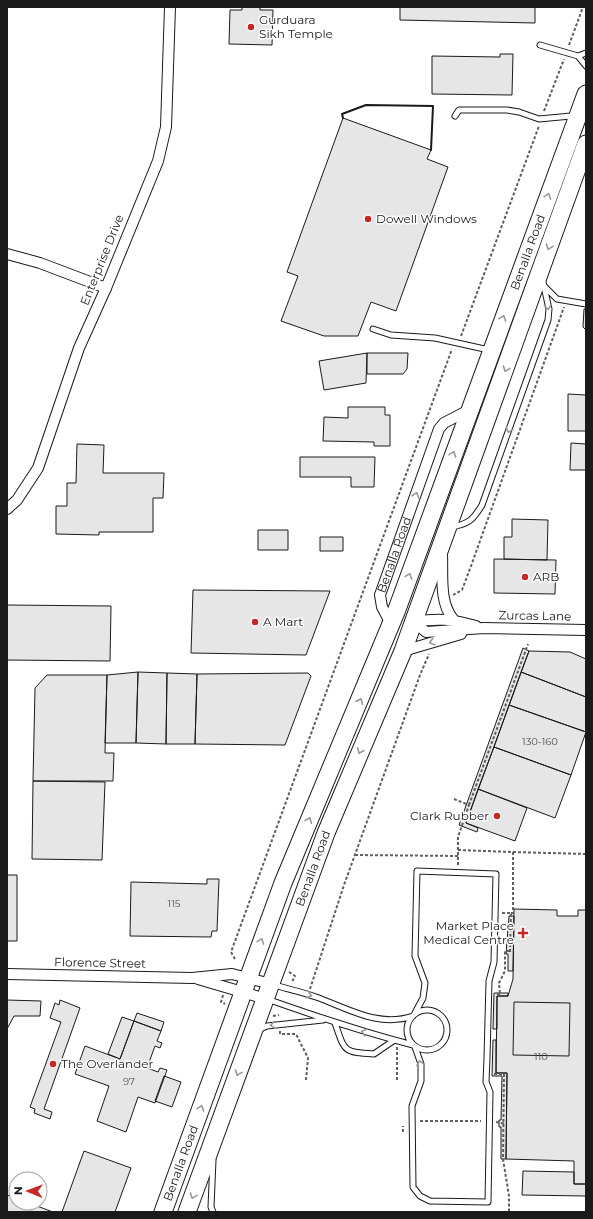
<svg xmlns="http://www.w3.org/2000/svg" width="593" height="1219" viewBox="0 0 593 1219" font-family="Montserrat,sans-serif">
	<style>
		.building { fill: #e6e6e6; stroke: #1a1a1a }
		.lines { fill: none; stroke-linecap: round; stroke-linejoin: round }
		.lane-casing { stroke: #1a1a1a; stroke-width: 7 }
		.street-casing { stroke: #1a1a1a; stroke-width: 12 }
		.highway-casing { stroke: #1a1a1a; stroke-width: 19 }
		.path { stroke: #5f5f5f; stroke-width: 2; stroke-dasharray: 3 2; stroke-linecap: butt }
		.lane { stroke: #fff; stroke-width: 5 }
		.street { stroke: #fff; stroke-width: 10 }
		.highway { stroke: #fff; stroke-width: 17 }
		.wall { stroke: #1a1a1a; stroke-width: 2 }
		.oneway { stroke: #989898 }
		.poi-dot { fill: #c62828; stroke: #fff; stroke-width: 1.5 }
		.labels { text-anchor: middle; stroke-width: 3; stroke-linejoin: round; paint-order: stroke }
		.number-label { font-size: 10px; fill: #4d4d4d }
		.poi-label { font-size: 12px; fill: #1a1a1a; stroke: #fff; text-anchor: start }
		.street-label { font-size: 12px; fill: #1a1a1a; stroke: #fff }
	</style>
	<rect width="100%" height="100%" fill="#fff"/>
	<path class="building" d="M242,7H260V10H273L272,45L229,44L230,10H242Z
		M400,7H535V23L400,20Z
		M500,54H513L512,95L432,94V56L500,57Z
		M343,118L431,150L427,159L448,167L396,311L371,302L358,336H324L281,321L298,276L287,272Z
		M584,309H586V330L583,327Z
		M367,353L366,383L324,390L319,361Z
		M367,353H408L407,369L403,374H367Z
		M568,394L586,395V431H568Z
		M348,407H385V415H390V446H374V442L323,441L324,417L348,418Z
		M571,443L586,444V470H570Z
		M77,444L104,445L103,473H164L163,498H153V532H99V535L56,534V506H67V483H76Z
		M300,457H375L374,487H351V477H300Z
		M512,519L548,520L547,560L504,559V537H512Z
		M258,530H288V550H258Z
		M320,537H343V551H320Z
		M494,559L556,560L555,594L494,593Z
		M193,590L330,591L306,655L191,653Z
		M7,605L111,606L110,661L7,660Z
		M523,648L529,651L466,823L478,828L477,832L459,825Z
		M529,651L570,652L586,659V697L521,672Z
		M138,672L167,673L166,744L136,743Z
		M138,672L136,743H105L107,675Z
		M521,672L586,697V732L509,705Z
		M167,673L197,674L195,744H166Z
		M308,673L311,676L285,745L195,744L197,674Z
		M47,675H107L105,753H114L113,781H33L35,688Z
		M509,705L586,732L571,775L494,747Z
		M494,747L571,775L555,818L478,789Z
		M33,781L105,782L102,860L32,859Z
		M478,789L527,808L515,841L466,823Z
		M7,875H17V941H7Z
		M207,879H219L217,931H212L211,937L130,936L131,882L207,884Z
		M514,909L557,910V916H578V910H586V1184H574V1161L506,1159L507,1073H496L497,996H508L513,979Z
		M509,916H514L513,971H508V954H506Z
		M494,993H508V996H497V1029H493Z
		M7,1000L41,1001L40,1016H14L7,1029Z
		M60,1000L80,1008L44,1109L52,1112L50,1119L34,1113L35,1109L30,1107L61,1022L50,1018L55,1003L59,1005Z
		M514,1002L570,1003L569,1056L513,1055Z
		M137,1013L164,1022L161,1031L134,1021Z
		M122,1017L134,1021L120,1059L108,1054Z
		M134,1021L161,1031L157,1041L162,1043L160,1048L155,1046L147,1068L158,1072L160,1068L167,1070L155,1103L138,1097L126,1132L97,1121L109,1086L75,1074L85,1046L120,1059Z
		M493,1040H496V1073H507L506,1159H501V1127H499V1120H501L502,1076H492Z
		M164,1076L181,1082L172,1107L155,1101Z
		M84,1151L131,1168L115,1212H62Z
		M523,1171L574,1172V1184H586V1196L522,1195Z
		M7,1195L16,1198V1203H29L53,1212H7Z"/>
	<g class="lines">
		<defs>
			<path id="lane" d="M540,45L578,56
				M586,53L578,56L586,66
				M455,116L459,110H507L519,112L539,119L571,116L574,114
				M544,286L557,299L586,304
				M373,329L391,335L435,338L489,350
				M451,527C469,524 473,520 482,505L548,320L549,309L543,282
				M274,985C288,989 302,992 316,997C347,1008 378,1028 413,1016
				M267,999C315,1016 363,1032 413,1045
				M407 1030a20 20 0 1 1 40 0a20 20 0 1 1-40 0Z
				M335,1023C345,1052 343,1052 374,1054L393,1041
				M258,1030L267,1026L323,1020
				M415,1047L421,1064V1081L412,1106L413,1187L420,1196L430,1201L488,1202L490,1092L486,1082L487,1058L489,981L494,962L496,874L417,871L415,956L425,983L423,998L415,1013
				M213,1212L211,1207L213,1160"/>
			<g id="street">
				<path d="M7,254L40,263L106,288"/>
				<path d="M7,509L17,500L38,468L79,348L106,288L158,161L166,127L170,7"/>
				<path d="M442,554C443,575 439,602 453,619"/>
				<path d="M414,622L426,632L484,628L586,630"/>
				<path d="M414,622C438,618 452,619 476,626"/>
				<path id="s1" d="M391,624L382,607L380,595L439,429L444,423L469,410"/>
				<path d="M403,651L461,634"/>
				<path d="M7,974L192,978L232,974L271,984"/>
				<path d="M198,979L266,999"/>
			</g>
			<g id="highway">
				<path id="s2" d="M163,1212L283,883L396,612L586,94"/>
				<path id="s3" d="M187,1212L326,833L403,651L586,144"/>
			</g>
		</defs>
		<use href="#lane" class="lane-casing"/>
		<use href="#street" class="street-casing"/>
		<use href="#highway" class="highway-casing"/>
		<path class="path" d="M569,45L583,7
			M544,111L564,59
			M461,336L539,126
			M453,595L462,590L471,566L564,307
			M454,799L469,805L458,837V866
			M469,805L528,644
			M458,850L513,852V913H511
			M513,852L586,854
			M355,855L458,856
			M502,913H511L510,951H513
			M235,959L231,952L452,349
			M289,972L295,976L292,982
			M310,989L344,885L420,675L429,654
			M497,994L500,995L499,983L505,971V951H510
			M223,995L221,1002L225,1004
			M273,1016L279,1015
			M280,1031V1034H296L308,1058L306,1080
			M494,1074H504L503,1159L509,1196V1212
			M397,1080V1047
			M420,1121H481
			M496,1122L506,1124
			M403,1132V1126"/>
		<use href="#lane" class="lane"/>
		<use href="#street" class="street"/>
		<use href="#highway" class="highway"/>
		<path class="wall" d="M343,118L342,114L366,105L433,106L431,150"/>
	</g>
	<defs><path id="oneway-chevron" d="M-2-3.5L2.5 0L-2 3.5" fill="none" stroke-width="1.6" stroke-linecap="round" stroke-linejoin="round"/></defs>
	<g class="oneway">
		<use href="#oneway-chevron" transform="translate(548 196) rotate(-69)"/>
		<use href="#oneway-chevron" transform="translate(549 247) rotate(110)"/>
		<use href="#oneway-chevron" transform="translate(548 307) rotate(82)"/>
		<use href="#oneway-chevron" transform="translate(503 318) rotate(-70)"/>
		<use href="#oneway-chevron" transform="translate(506 369) rotate(110)"/>
		<use href="#oneway-chevron" transform="translate(509 430) rotate(110)"/>
		<use href="#oneway-chevron" transform="translate(453 454) rotate(-70)"/>
		<use href="#oneway-chevron" transform="translate(416 495) rotate(-71)"/>
		<use href="#oneway-chevron" transform="translate(409 576) rotate(-70)"/>
		<use href="#oneway-chevron" transform="translate(432 642) rotate(165)"/>
		<use href="#oneway-chevron" transform="translate(360 701) rotate(-67)"/>
		<use href="#oneway-chevron" transform="translate(360 751) rotate(113)"/>
		<use href="#oneway-chevron" transform="translate(309 820) rotate(-67)"/>
		<use href="#oneway-chevron" transform="translate(261 941) rotate(-70)"/>
		<use href="#oneway-chevron" transform="translate(309 995) rotate(16)"/>
		<use href="#oneway-chevron" transform="translate(273 1025) rotate(172)"/>
		<use href="#oneway-chevron" transform="translate(364 1032) rotate(-164)"/>
		<use href="#oneway-chevron" transform="translate(420 1063) rotate(-102)"/>
		<use href="#oneway-chevron" transform="translate(238 1073) rotate(110)"/>
		<use href="#oneway-chevron" transform="translate(201 1108) rotate(-70)"/>
		<use href="#oneway-chevron" transform="translate(193 1196) rotate(110)"/>
	</g>
	<g class="poi-dot">
		<circle cx="251" cy="27" r="4"/>
		<circle cx="368" cy="219" r="4"/>
		<circle cx="525" cy="577" r="4"/>
		<circle cx="255" cy="622" r="4"/>
		<circle cx="497" cy="816" r="4"/>
		<path d="M521 927h4v4h4v4h-4v4h-4v-4h-4v-4h4z"/>
		<circle cx="53" cy="1064" r="4"/>
	</g>
	<g class="labels">
		<g class="number-label">
			<text x="540" y="745">130-160</text>
			<text x="174" y="907">115</text>
			<text x="541" y="1060">110</text>
			<text x="129" y="1085">97</text>
		</g>
		<g class="poi-label">
			<text x="259" y="24">Gurduara<tspan x="259" dy="14">Sikh Temple</tspan></text>
			<text x="376" y="223">Dowell Windows</text>
			<text x="533" y="581">ARB</text>
			<text x="263" y="626">A Mart</text>
			<text x="489" y="820" text-anchor="end">Clark Rubber</text>
			<text x="514" y="930" text-anchor="end">Market Place<tspan x="514" dy="14">Medical Centre</tspan></text>
			<text x="61" y="1068">The Overlander</text>
		</g>
		<g class="street-label">
			<text dy="4" stroke="none"><textPath href="#s2" startOffset="1027">Benalla Road</textPath></text>
			<text transform="translate(102 260) rotate(-68)" y="4">Enterprise Drive</text>
			<text dy="4" stroke="none"><textPath href="#s1" startOffset="74">Benalla Road</textPath></text>
			<text transform="translate(535 616) rotate(1)" y="4">Zurcas Lane</text>
			<text dy="4" stroke="none"><textPath href="#s3" startOffset="366">Benalla Road</textPath></text>
			<text transform="translate(100 963) rotate(1)" y="4">Florence Street</text>
			<text dy="4" stroke="none"><textPath href="#s2" startOffset="52">Benalla Road</textPath></text>
		</g>
	</g>
	<rect width="593" height="1219" fill="none" stroke="#1a1a1a" stroke-width="16"/>
	<g transform="translate(28 1191) rotate(271)"><circle r="19" fill="#ffffff" stroke="#a3a3a3"/>
	<path d="M0-3L7 15L0 10L-7 15Z" fill="#c62828"/>
	<text y="-6" font-size="11" font-weight="bold" text-anchor="middle" fill="#1a1a1a">N</text>
	</g>
</svg>
